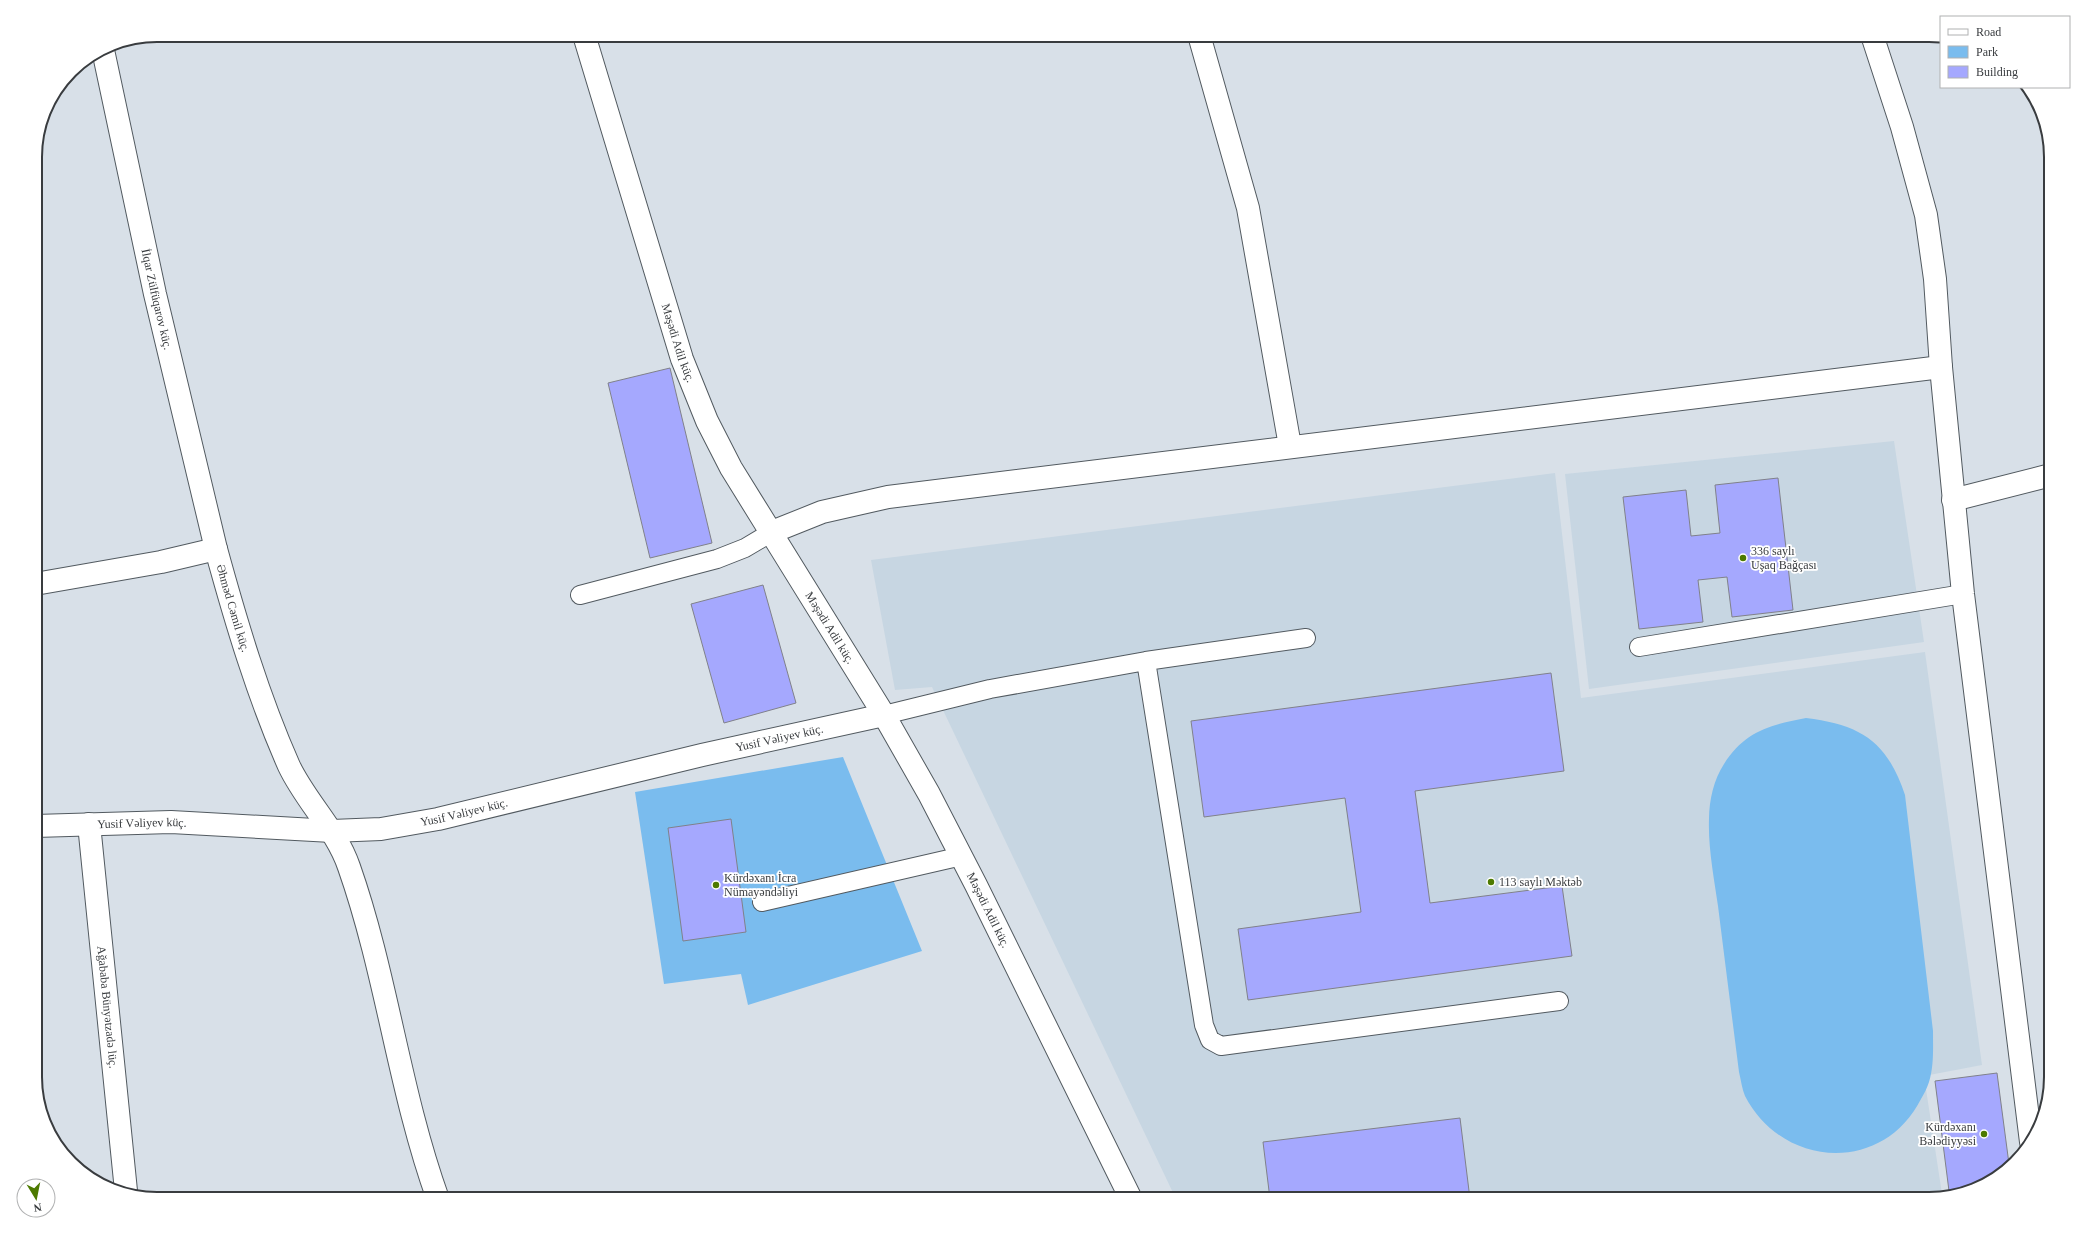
<svg xmlns="http://www.w3.org/2000/svg" width="2086" height="1234" viewBox="0 0 2086 1234" font-family="Georgia,serif">
	<style>
		.built { fill: #c7d6e2 }
		.green { fill: #7abcee }
		.building { fill: #a5a8fe; stroke: #80818a }
		.lines { fill: none; stroke-linecap: round; stroke-linejoin: round }
		.lane-casing { stroke: #525a60; stroke-width: 20 }
		.street-casing { stroke: #525a60; stroke-width: 24 }
		.secondary-casing { stroke: #525a60; stroke-width: 24 }
		.lane { stroke: #fff; stroke-width: 18 }
		.street { stroke: #fff; stroke-width: 22 }
		.secondary { stroke: #fff; stroke-width: 22 }
		.poi-dot { fill: #4d7a00; stroke: #fff; stroke-width: 1.5 }
		.labels { text-anchor: middle; stroke-width: 3.5; stroke-linejoin: round; paint-order: stroke }
		.street-label { font-size: 12px; fill: #393c3f; stroke: #fff }
		.poi-label { font-size: 12px; fill: #393c3f; stroke: #fff; text-anchor: start }
		.rim { fill: none; stroke: #393c3f; stroke-width: 2 }
	</style>
	<rect width="100%" height="100%" fill="#d8e0e8"/>
	<path class="built" d="M1894,441L1924,642L1589,689L1565,474Z
		M1555,473L1581,698L1925,652L1982,1065L1924,1076L1942,1194L1896,1199H1176L932,687L895,690L871,560Z"/>
	<path class="green" d="M1806,718C1861,725 1887,741 1905,795L1933,1031C1933,1048 1934,1066 1929,1082C1927,1088 1924,1094 1921,1099C1883,1174 1783,1169 1745,1096C1742,1089 1741,1080 1739,1072C1732,1017 1725,962 1718,906C1714,878 1708,848 1709,819C1709,800 1714,779 1724,764C1745,731 1770,725 1806,718Z
		M843,757L922,951L748,1005L741,974L664,984L635,792Z"/>
	<path class="building" d="M670,368L712,543L650,558L608,383Z
		M1778,478L1793,610L1732,617L1727,577L1698,580L1703,622L1639,629L1623,497L1686,490L1691,536L1720,533L1715,485Z
		M763,585L796,703L724,723L691,604Z
		M1551,673L1564,771L1415,791L1430,903L1562,886L1572,956L1248,1000L1238,929L1361,912L1345,798L1204,817L1191,721Z
		M731,819L746,932L683,941L668,828Z
		M1997,1073L2009,1164L1990,1183L1949,1191L1935,1081Z
		M1460,1118L1470,1199H1270L1263,1142Z"/>
	<g class="lines">
		<defs>
			<path id="lane" d="M580,595L717,559L745,548L772,532
				M1639,647L1963,594
				M1146,661L1204,1025L1210,1040L1221,1046L1559,1001
				M884,715L990,689L1146,661L1306,638
				M762,902L962,856"/>
			<g id="street">
				<path d="M1199,35L1248,208L1290,446"/>
				<path d="M1872,35L1902,127L1926,215L1935,279L1941,367L1963,594L2031,1142"/>
				<path id="s1" d="M103,50L155,294L216,549"/>
				<path d="M1953,500L2051,475"/>
				<path d="M772,532L822,512L888,497L1941,367"/>
				<path id="s2" d="M35,584L161,562L216,549C236,622 258,696 289,766C306,802 336,829 349,867C387,975 399,1091 438,1199"/>
				<path id="s3" d="M89,824L126,1191"/>
				<path id="s4" d="M35,826L171,822L332,831L381,829L438,819L702,755L884,715"/>
			</g>
			<g id="secondary">
				<path id="s5" d="M584,35L682,359L707,421L731,468L884,715L929,794L976,885L1131,1199"/>
			</g>
		</defs>
		<use href="#lane" class="lane-casing"/>
		<use href="#street" class="street-casing"/>
		<use href="#secondary" class="secondary-casing"/>
		<use href="#lane" class="lane"/>
		<use href="#street" class="street"/>
		<use href="#secondary" class="secondary"/>
	</g>
	<g class="poi-dot">
		<circle cx="1743" cy="558" r="4"/>
		<circle cx="1491" cy="882" r="4"/>
		<circle cx="716" cy="885" r="4"/>
		<circle cx="1984" cy="1134" r="4"/>
	</g>
	<g class="labels">
		<g class="street-label">
			<text dy="4" stroke="none"><textPath href="#s1" startOffset="255">İlqar Zülfüqarov küç.</textPath></text>
			<text dy="4" stroke="none"><textPath href="#s5" startOffset="322">Məşədi Adil küç.</textPath></text>
			<text dy="4" stroke="none"><textPath href="#s2" startOffset="246">Əhməd Cəmil küç.</textPath></text>
			<text dy="4" stroke="none"><textPath href="#s5" startOffset="646">Məşədi Adil küç.</textPath></text>
			<text dy="4" stroke="none"><textPath href="#s4" startOffset="755">Yusif Vəliyev küç.</textPath></text>
			<text dy="4" stroke="none"><textPath href="#s4" startOffset="431">Yusif Vəliyev küç.</textPath></text>
			<text dy="4" stroke="none"><textPath href="#s4" startOffset="107">Yusif Vəliyev küç.</textPath></text>
			<text dy="4" stroke="none"><textPath href="#s5" startOffset="970">Məşədi Adil küç.</textPath></text>
			<text dy="4" stroke="none"><textPath href="#s3" startOffset="184">Ağababa Bünyətzadə lüç.</textPath></text>
		</g>
		<g class="poi-label">
			<text x="1751" y="555">336 saylı<tspan x="1751" dy="14">Uşaq Bağçası</tspan></text>
			<text x="724" y="882">Kürdəxanı İcra<tspan x="724" dy="14">Nümayəndəliyi</tspan></text>
			<text x="1499" y="886">113 saylı Məktəb</text>
			<text x="1976" y="1131" text-anchor="end">Kürdəxanı<tspan x="1976" dy="14">Bələdiyyəsi</tspan></text>
		</g>
	</g>
	<path d="M0 0H2086V1234H0ZM157 42H1929A115 115 0 0 1 2044 157V1077A115 115 0 0 1 1929 1192H157A115 115 0 0 1 42 1077V157A115 115 0 0 1 157 42Z" fill="#fff" fill-rule="evenodd"/>
	<path class="rim" d="M157 42H1929A115 115 0 0 1 2044 157V1077A115 115 0 0 1 1929 1192H157A115 115 0 0 1 42 1077V157A115 115 0 0 1 157 42Z"/>
	<rect x="1940" y="16" width="130" height="72" fill="#ffffff" stroke="#b0b1b2"/>
	<rect x="1948" y="29" width="20" height="6" fill="#ffffff" stroke="#b0b1b2"/>
	<text x="1976" y="36" font-size="12" fill="#393c3f">Road</text>
	<rect x="1948" y="46" width="20" height="12" fill="#7abcee" stroke="#b0b1b2"/>
	<text x="1976" y="56" font-size="12" fill="#393c3f">Park</text>
	<rect x="1948" y="66" width="20" height="12" fill="#a5a8fe" stroke="#b0b1b2"/>
	<text x="1976" y="76" font-size="12" fill="#393c3f">Building</text>
	<g transform="translate(36 1198) rotate(170)"><circle r="19" fill="#ffffff" stroke="#b0b1b2"/>
	<path d="M0-3L7 15L0 10L-7 15Z" fill="#4d7a00"/>
	<text y="-6" font-size="11" font-weight="bold" text-anchor="middle" fill="#393c3f">N</text>
	</g>
</svg>
